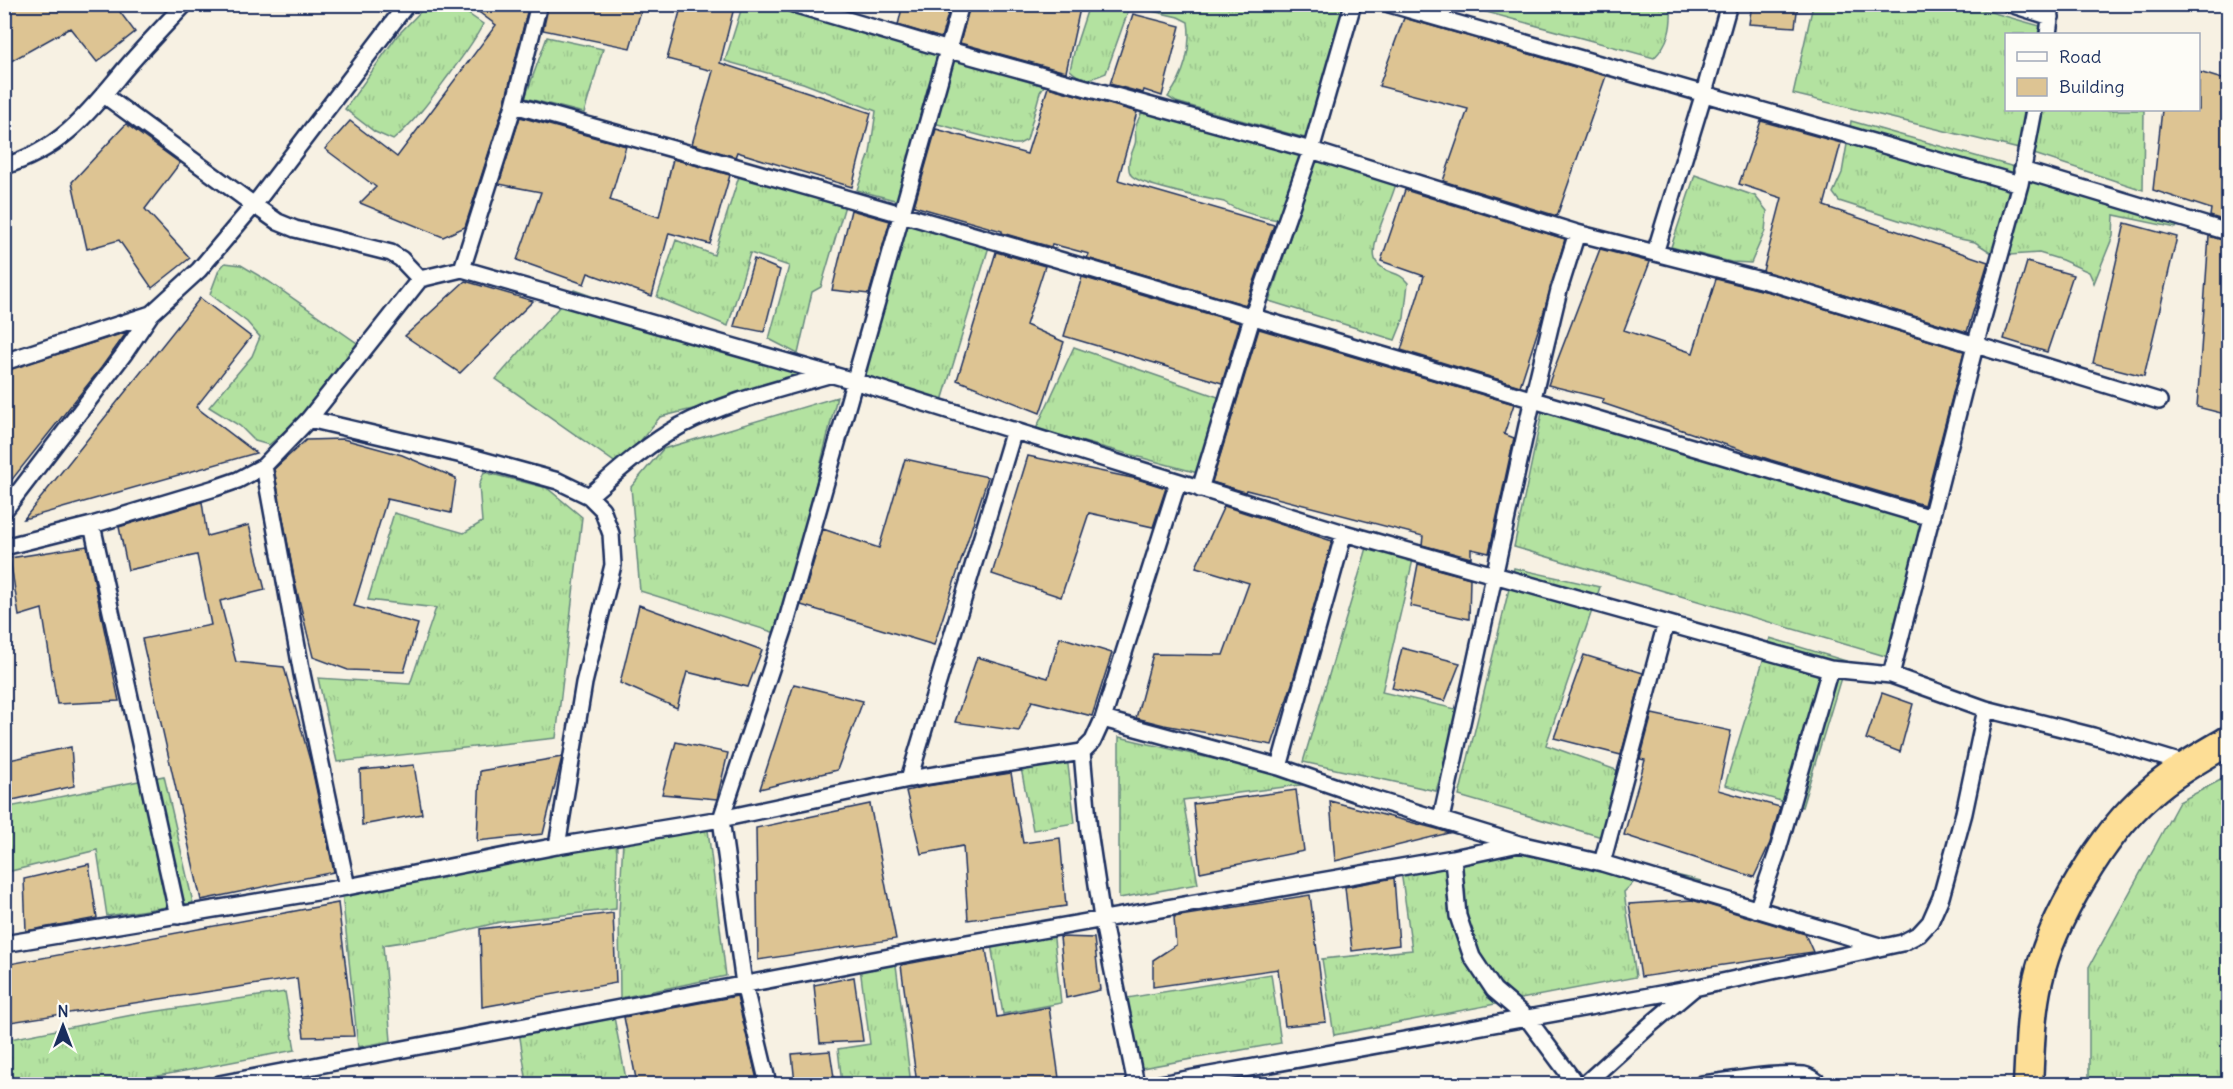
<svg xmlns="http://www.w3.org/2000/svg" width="2233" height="1089" viewBox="0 0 2233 1089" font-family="Delius,sans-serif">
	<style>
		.grass { fill: url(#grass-tufts); stroke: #67887f; stroke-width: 1.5 }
		.building { fill: #ddc493; stroke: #1b2f5e; stroke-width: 1.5 }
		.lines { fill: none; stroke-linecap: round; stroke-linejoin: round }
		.street-casing { stroke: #1b2f5e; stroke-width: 20 }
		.highway-casing { stroke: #1b2f5e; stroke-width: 33 }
		.street { stroke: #fdfcf7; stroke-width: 15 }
		.highway { stroke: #fdde96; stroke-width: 28 }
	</style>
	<defs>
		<pattern id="grass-tufts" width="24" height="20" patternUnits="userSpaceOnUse" patternTransform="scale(1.5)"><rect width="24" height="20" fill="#b3e2a0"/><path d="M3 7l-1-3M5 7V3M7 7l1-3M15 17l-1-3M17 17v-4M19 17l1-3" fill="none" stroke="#99c28c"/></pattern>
	</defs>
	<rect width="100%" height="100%" fill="#f7f1e3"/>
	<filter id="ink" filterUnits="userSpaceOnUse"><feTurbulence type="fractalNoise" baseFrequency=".0167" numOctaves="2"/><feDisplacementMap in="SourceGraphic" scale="12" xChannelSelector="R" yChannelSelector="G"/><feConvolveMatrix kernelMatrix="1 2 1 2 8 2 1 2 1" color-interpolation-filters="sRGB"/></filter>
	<g filter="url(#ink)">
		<path class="grass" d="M743,4L776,5L942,52L902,202L857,190L870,153L876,111L803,83L725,61Z
			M427,5H455L483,24C474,42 463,56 451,72C433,96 416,121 393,140L375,132L345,109L397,36Z
			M1089,5H1350L1312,140L1176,102L1168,97C1184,76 1192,49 1188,22L1178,17L1130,6L1106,73C1090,80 1084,83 1070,70L1075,48Z
			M1461,5H1668L1671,7C1672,27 1669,43 1654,58Z
			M1813,5H1966L2040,26L2038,34H2006V110H2026L2019,149L1793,94Z
			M547,37L603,49L584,113L525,98Z
			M949,53L1046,83L1040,92L1027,140L1019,144H1012L930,122Z
			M1145,105L1308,149L1285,221C1265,218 1242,214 1224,202C1209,199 1138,185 1131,175C1125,165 1132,154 1135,144C1137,138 1134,132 1136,126C1138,119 1142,112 1145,105Z
			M2041,110H2144L2143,190L2034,154Z
			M1851,121L2018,168L1998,257L1975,242L1955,238L1839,201L1833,193L1842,173Z
			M1318,153L1397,179C1395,197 1365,248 1377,263C1387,275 1398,270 1408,283L1404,318L1395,340L1269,301Z
			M741,170L846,202L821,287L812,292L798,354L769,339L789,266L750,253L728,326L657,297L676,240L714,255Z
			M2028,170L2186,214L2176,228L2114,215L2113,236L2094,283L2089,272L2062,260L2039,253L2010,255Z
			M1695,175L1755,196L1767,211L1765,231L1751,263L1731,262L1671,247Z
			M908,216L991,240L942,401L863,378Z
			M225,263L241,265L268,281L357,343L360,357L305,413L269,445L255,441L240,426L209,407L252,356L260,337L247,322L210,294L219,270Z
			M574,290L825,377L660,417L620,466L496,379Z
			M1074,347L1221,398L1198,473L1036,429Z
			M837,397L779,634L640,591L631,487L663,449Z
			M1545,398L1935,522L1902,661L1514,547Z
			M484,472L547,488L582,517L556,738L337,762L318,678L410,684L436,608L368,600L394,513L464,533L482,522L479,485Z
			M1372,531L1416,547L1382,692L1460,710L1436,791L1303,762Z
			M1514,568L1600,587L1546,745L1619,771L1602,837L1459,796Z
			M1770,638L1846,661L1802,807L1725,785Z
			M1119,737L1316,783L1183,800L1198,884L1119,898Z
			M1067,757L1075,823L1033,830L1020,763Z
			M164,776L193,903L107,916L97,850L7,872L4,855V808Z
			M2228,776V1084H2089V967L2179,802Z
			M679,829L708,830L726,976L620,998L619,913L623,840Z
			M617,840L616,909L500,922L442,936L383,945L391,1041L358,1047L342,893Z
			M1547,844L1701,881L1668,886L1634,882L1624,892L1636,977L1334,1035L1322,959L1412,950L1401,871Z
			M1053,930L1061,1003L1003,1014L990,939Z
			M895,957L911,1084H842L838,1049L870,1044L859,960Z
			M1271,974L1281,1043L1136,1069L1127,998Z
			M285,992L295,1050L116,1084H5V1040L132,1015Z
			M613,1012L627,1084H527L519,1031Z"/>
		<path class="building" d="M18,4H114L135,32L97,62L70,28L4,65V13Z
			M468,4H529L505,102L465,227L443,237L360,203L376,187L325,149L350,121L397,157L496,25Z
			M549,4H643L630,48L543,30Z
			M682,4H735L720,63L871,113L852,187L737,152L735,157L692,144L713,71L667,59Z
			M903,4H951L941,38L898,25Z
			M970,4H1081L1066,72L960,43Z
			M1752,4H1798L1795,27L1749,24Z
			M1133,14L1180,26L1162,96L1144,90L1143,93L1110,84Z
			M1404,18L1606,76L1557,216L1443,181L1468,109L1379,86Z
			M2199,72L2229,81V222L2210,216L2211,209L2153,190L2162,110H2199Z
			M1048,87L1137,112L1118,180L1274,225L1246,305L1087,258L1089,254L1052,244L1051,247L1002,233V231L914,206L936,129L1027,154Z
			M520,117L626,146L610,200L659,217L673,159L730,175L710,244L669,233L652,296L588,273L584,284L517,260L541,192L499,184Z
			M1761,121L1841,143L1824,206L1988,262L1967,332L1763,271L1782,198L1739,184Z
			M126,124L180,163L145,209L190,258L152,288L119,240L87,249L72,182Z
			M1405,190L1565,239L1542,318L1520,386L1401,350L1424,276L1381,261Z
			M851,210L890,221L869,294L832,290Z
			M2125,223L2177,237L2144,376L2093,363Z
			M2209,236L2229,242V415L2197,407Z
			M1600,249L1650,262L1624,330L1693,353L1716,279L1773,293L1964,351L1924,505L1771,460L1602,403L1604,399L1548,385Z
			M996,252L1045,266L1026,325L1064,342L1040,413L957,380Z
			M754,259L780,270L764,332L734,326Z
			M2027,262L2073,275L2047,352L2004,339Z
			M1082,277L1240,323L1222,383L1064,336Z
			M465,281L533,301L460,373L405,336Z
			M200,298L251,337L196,407L256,453L24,519Z
			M1259,329L1514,404L1504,434L1514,438L1489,553L1471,549V558L1422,545L1423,536L1246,490L1245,492L1212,482Z
			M127,332L101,368L10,482L4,460V371Z
			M343,439L402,455L456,478L451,513L387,499L354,606L418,624L404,672L348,670L313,657L295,583L274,469L306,440Z
			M1028,456L1137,479L1166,488L1153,527L1089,513L1061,597L992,574Z
			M905,459L988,477L934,645L801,605L823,529L879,548Z
			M202,502L207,536L249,525L265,590L220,601L236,662L284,667L311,764L334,872L201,900L142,639L211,625L197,555L128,570L119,527Z
			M1224,506L1332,541L1292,684L1272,745L1164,725L1136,718L1153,654L1223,655L1249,583L1196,567Z
			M87,546L119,701L57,704L42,609L19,616L10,558Z
			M1418,564L1470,578L1469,619L1410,606Z
			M639,605L762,650L748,687L687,672L677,708L620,683Z
			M1060,637L1112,653L1092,716L1032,701L1019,731L955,722L977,657L1048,678Z
			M1402,648L1460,663L1445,701L1392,688Z
			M1584,655L1643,673L1621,755L1554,738Z
			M794,684L863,701L837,770L760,789Z
			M1882,693L1913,704L1900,752L1866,739Z
			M1652,714L1731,731L1718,790L1780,807L1770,843L1754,877L1624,835L1645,760L1640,759Z
			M676,742L728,753L717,799L662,794Z
			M71,747L74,786L4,802V761Z
			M562,757L543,834L477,841L480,771Z
			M414,765L422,814L362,825L360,770Z
			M1011,773L1023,843L1060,838L1066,906L968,920L963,846L921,854L906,791L927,786Z
			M1296,790L1304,851L1200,872L1193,804Z
			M1330,801L1437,829L1449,833L1335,861Z
			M870,804L896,939L758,960L756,828Z
			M89,864L97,918L26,931L24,879Z
			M1394,878L1399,945L1352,951L1345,887Z
			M1310,895L1326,1022L1285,1026L1278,969L1153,987V960L1176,945L1174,917Z
			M1692,900L1805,934L1813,952L1641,977L1629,904Z
			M338,903L354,1036L304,1037L297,978L4,1023V965Z
			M613,913L616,983L482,1007L480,929Z
			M1060,937L1094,938L1100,990L1066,998Z
			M986,949L997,1017L1049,1007L1059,1078L1017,1084H917L901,965Z
			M854,977L863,1041L820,1043L814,985Z
			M737,996L758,1084H637L624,1017Z
			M830,1051L835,1084H795L792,1054Z"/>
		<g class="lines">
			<defs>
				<path id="street" d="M793,4L949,50L1311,150L1577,233L1776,284L2159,401
					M1389,4L2020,184
					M2010,4L2051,17
					M2048,34L2052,4
					M104,95L254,205L407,4
					M514,105L539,4
					M4,166C61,150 89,112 125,69C144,47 164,26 185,4
					M2022,170L2228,232
					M1655,253L1704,93L1729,4
					M462,269L854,381L1344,533L1830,669L1891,675L1986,709L2093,736L2189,765
					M4,362L151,314L199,270L254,205L278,222L295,229L391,253L401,259L420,279
					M309,419L475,458L558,481L589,496L602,509L611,534L613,565L584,683L557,846
					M264,466L302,674L347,887
					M1200,489L1252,318L1311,150L1353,4
					M589,496C618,471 646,445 680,426C727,401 781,389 832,374
					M4,511L124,354L151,314
					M92,525L178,916
					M4,547L92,525L215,488L238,480L264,466L309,419L420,279L462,269L514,105C989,235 1459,379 1932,518
					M1891,675L1975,346L2020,184L2034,110
					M1103,719L1279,767L1357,794L1519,844
					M1082,752L1089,831L1102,918L1136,1084
					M1279,767L1344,533
					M909,779L1014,430
					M1441,819L1533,398L1559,290L1577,233
					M1453,858L1458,916L1472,957L1494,990L1527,1018L1576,1084
					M1602,863L1666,623
					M1757,910L1777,853L1830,669
					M4,944L347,887L557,846L721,819L909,779L1082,752L1093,741L1103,719L1178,482
					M219,1084L921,951L1453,858L1519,844L1602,863L1883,947
					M768,1084L744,984L721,819L785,627L961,4
					M1160,1084L1694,988L1902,943L1919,934L1930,922L1941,897L1964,813L1986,709
					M1585,1084L1650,1025L1694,988
					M1702,1084C1731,1081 1776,1072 1804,1075C1810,1076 1815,1080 1820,1084"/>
				<path id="highway" d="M2028,1084C2030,1050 2030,1014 2038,980C2051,921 2103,833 2149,794C2172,773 2201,757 2228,741"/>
			</defs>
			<use href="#street" class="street-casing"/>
			<use href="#highway" class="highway-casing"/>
			<use href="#street" class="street"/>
			<use href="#highway" class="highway"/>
		</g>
	</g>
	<rect width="2233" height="1089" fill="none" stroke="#fdfcf7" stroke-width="24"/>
	<rect x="12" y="12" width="2209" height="1065" fill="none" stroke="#1b2f5e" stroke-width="2" filter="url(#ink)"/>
	<rect x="2005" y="33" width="195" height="78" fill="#fdfcf7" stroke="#a3aaba" stroke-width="1.5"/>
	<rect x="2017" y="52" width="30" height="9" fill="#fdfcf7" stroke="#a3aaba" stroke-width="1.5"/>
	<text x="2059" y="63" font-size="18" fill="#1b2f5e">Road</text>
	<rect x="2017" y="78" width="30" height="18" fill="#ddc493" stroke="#a3aaba" stroke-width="1.5"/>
	<text x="2059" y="93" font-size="18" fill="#1b2f5e">Building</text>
	<g transform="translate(63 1026)" stroke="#fdfcf7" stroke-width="4.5" paint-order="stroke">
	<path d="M0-4.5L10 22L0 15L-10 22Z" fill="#1b2f5e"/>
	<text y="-9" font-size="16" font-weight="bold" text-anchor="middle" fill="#1b2f5e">N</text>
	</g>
</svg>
